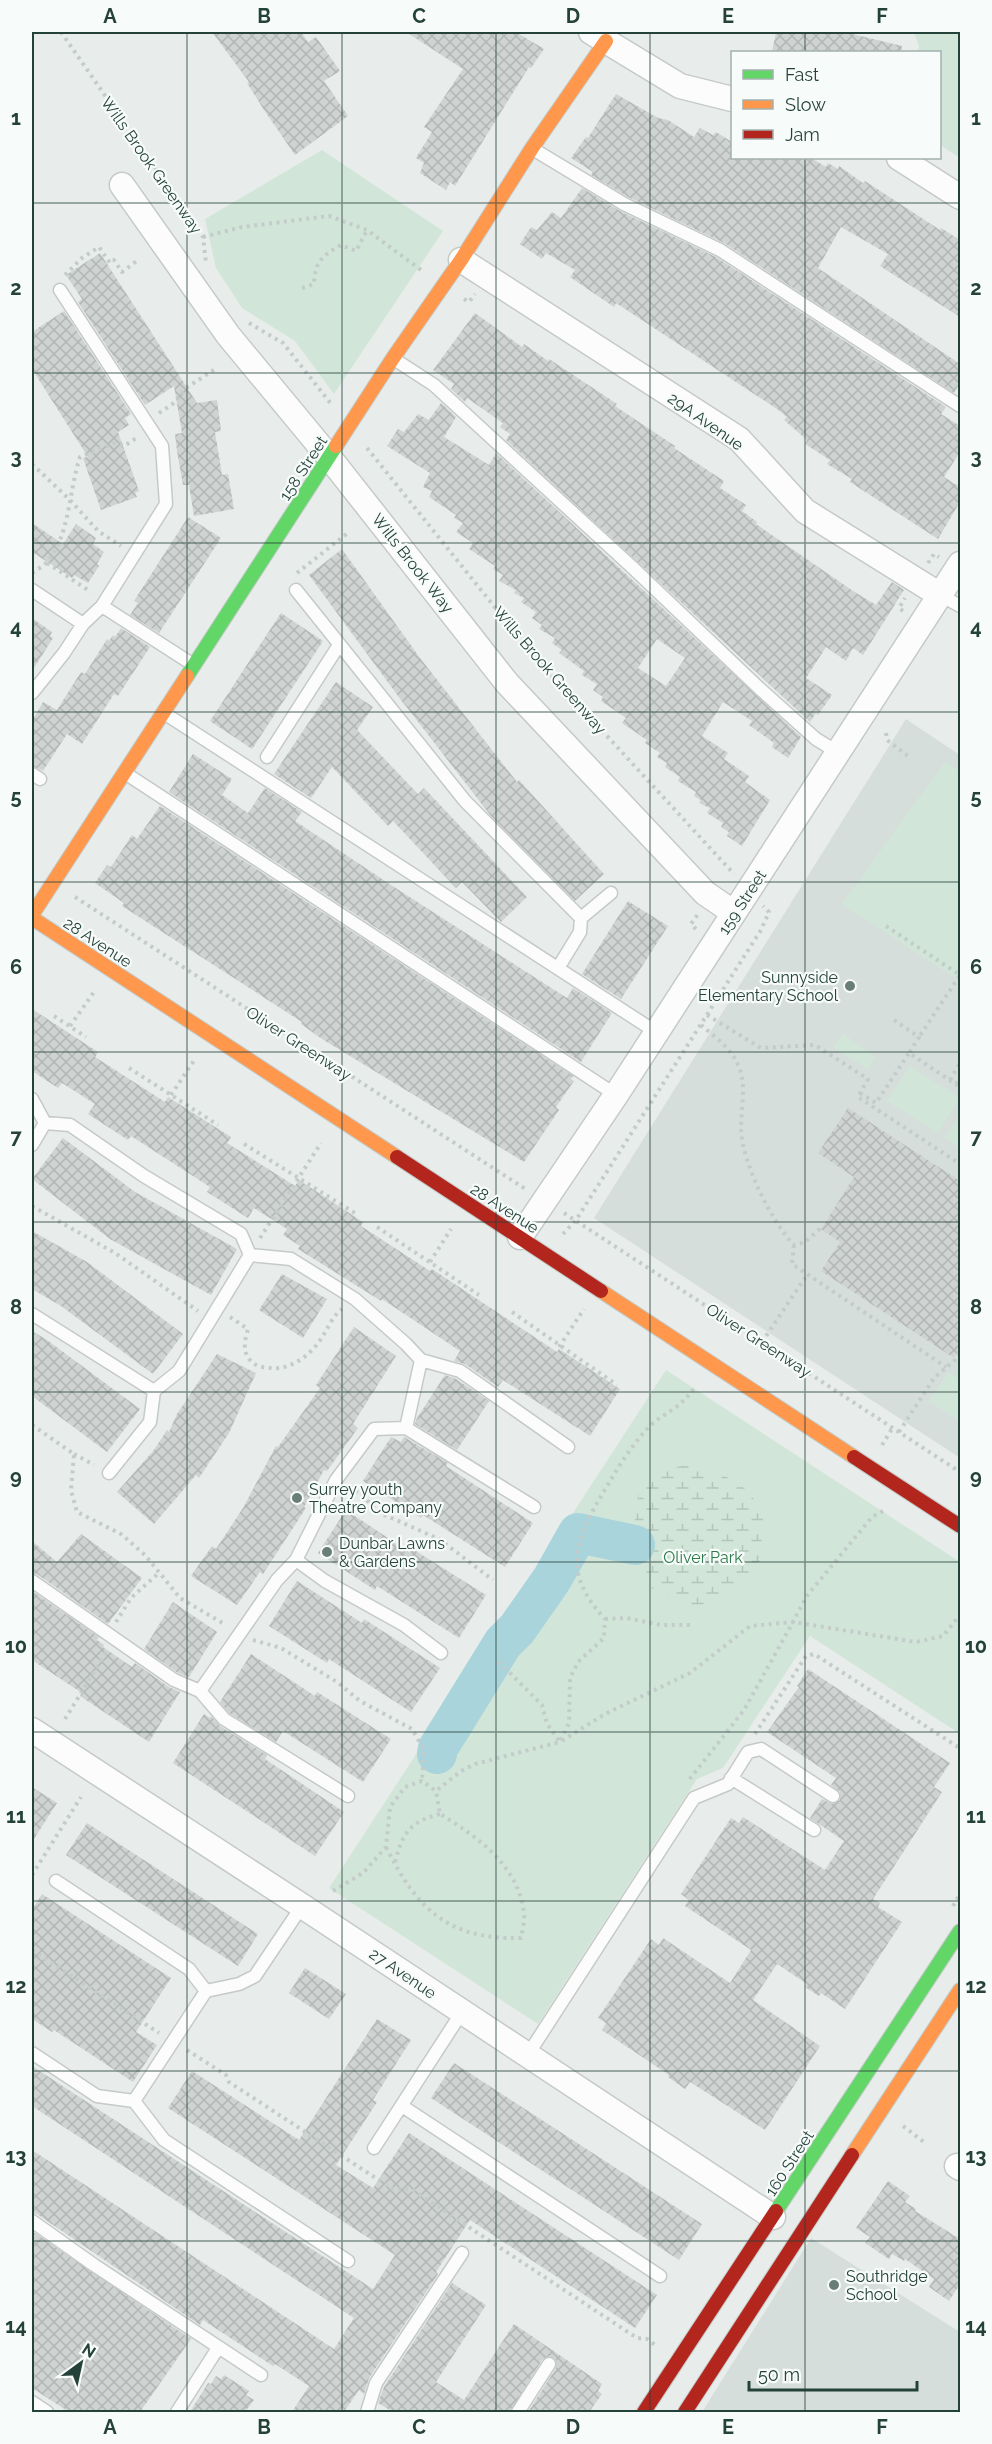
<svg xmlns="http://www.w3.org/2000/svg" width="992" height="2444" viewBox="0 0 992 2444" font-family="Raleway,sans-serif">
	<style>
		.built { fill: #d6dedb }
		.green { fill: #d1e6d8 }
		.wetland { fill: url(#wetland-marsh) }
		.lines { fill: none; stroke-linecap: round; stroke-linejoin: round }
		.river { stroke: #a9d4db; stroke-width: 40 }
		.building { fill: url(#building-cross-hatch); fill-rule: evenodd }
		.lane-casing { stroke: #c5cac8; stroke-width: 15 }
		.street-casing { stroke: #c5cac8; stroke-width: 27 }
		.fast-casing { stroke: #c3cbc8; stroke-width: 16 }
		.slow-casing { stroke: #c3cbc8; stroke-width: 16 }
		.jam-casing { stroke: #c3cbc8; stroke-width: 16 }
		.path { stroke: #c3ccca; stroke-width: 4; stroke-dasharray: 3 4.5; stroke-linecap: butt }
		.lane { stroke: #fcfcfc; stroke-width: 12 }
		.street { stroke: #fcfcfc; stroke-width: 24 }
		.fast { stroke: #63d668; stroke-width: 14 }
		.slow { stroke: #ff974d; stroke-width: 14 }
		.jam { stroke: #b3261e; stroke-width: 14 }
		.grid { fill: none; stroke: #24423a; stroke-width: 1.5; stroke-opacity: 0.55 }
		.poi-dot { fill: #697e78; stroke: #f7fbf9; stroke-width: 2 }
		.labels { text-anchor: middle; stroke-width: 4.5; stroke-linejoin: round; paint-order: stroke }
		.street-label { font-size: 16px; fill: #24423a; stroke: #f7fbf9 }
		.poi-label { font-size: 16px; fill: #24423a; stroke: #f7fbf9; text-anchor: start }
		.park-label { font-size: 16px; fill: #2d7a4b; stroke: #f7fbf9 }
		.neatline { fill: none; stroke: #24423a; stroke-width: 2 }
		.grid-label { font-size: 20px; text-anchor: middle; font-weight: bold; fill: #24423a }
	</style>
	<defs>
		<pattern id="wetland-marsh" width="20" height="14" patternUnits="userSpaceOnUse" patternTransform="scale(1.5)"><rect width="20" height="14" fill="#d1e6d8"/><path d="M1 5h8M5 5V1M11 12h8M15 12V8" fill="none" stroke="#b3c6ba"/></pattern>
		<pattern id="building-cross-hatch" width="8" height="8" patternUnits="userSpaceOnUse" patternTransform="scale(1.5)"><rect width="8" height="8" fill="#cfd4d2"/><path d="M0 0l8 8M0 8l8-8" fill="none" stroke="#b2b7b5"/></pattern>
	</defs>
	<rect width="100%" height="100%" fill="#e8edeb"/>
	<path class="built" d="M906,719L960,755V1458L594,1218Z
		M811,2238L960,2332V2412H702Z"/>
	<path class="green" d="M914,32H960V158L940,145V52H917L919,46Z
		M322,150L443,231L334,394L295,341L242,308L216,268L205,219Z
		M945,762L960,772V981L842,904Z
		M843,1034L875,1056L868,1069L833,1047Z
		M910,1066L960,1098L938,1133L887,1101Z
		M960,1115V1148L945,1138Z
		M666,1370L960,1562V1734L810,1636L723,1768L697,1779L538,2024L329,1888Z
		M948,1372L960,1380V1421L929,1402Z"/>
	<path class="wetland" d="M692,1464L716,1470L750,1492L763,1518L760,1561L745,1579L714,1605L694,1611C678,1602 657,1594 644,1582C626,1566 637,1509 639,1486L659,1470Z"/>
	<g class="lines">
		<path class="river" d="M437,1754L438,1748L503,1643L517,1629L552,1579L578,1533L635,1545"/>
	</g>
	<path class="building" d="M212,32H301L308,42L316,37L340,71L324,81L348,116L295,155L264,110L247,83L249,82Z
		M406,32H516L544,49L531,68L529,67L455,186L450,182L446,190L420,173L424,163L416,158L432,132L424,127L463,69Z
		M776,32H844L902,46L901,52H772Z
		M616,94L658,118L668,120L694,137L700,128L713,135L716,132L732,142V158H811L826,167L828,163L838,169L839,166L863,183L865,181L940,230L941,228L960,240V317L880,266L888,254L841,227L818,268L960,364V383L954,393L724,243L628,197L591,175L593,172L571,158L586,137L588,138Z
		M582,188L620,211L716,257L946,407L941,414L960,426V452L944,477L960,487V502L938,539L850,482L852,479L827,464L830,460L805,444L807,440L784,420L787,417L777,409L616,303L614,307L570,277L575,270L546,253L542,259L520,244L531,227L537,230L552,212L561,218Z
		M100,253L197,403L217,400L221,431L215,432L222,475L228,474L234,509L194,516L189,485H183L177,451L175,434L182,433L174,386L145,405L78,302L82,299L66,275Z
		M64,311L131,414L125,418L129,425L118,432L139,491L135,493L137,497L101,510L83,458L88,457L32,369V332Z
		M475,313L522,347L524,344L548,361L549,359L602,394L617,404L615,406L675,446L674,448L724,481L720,488L746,505L742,511L757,522L756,524L853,591L876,605L892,582L904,590L863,655L853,648L846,661L826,647L806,678L832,695L818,715L816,713L810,722L506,440L510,434L500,427L503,423L467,398L465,402L451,389L454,384L433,370Z
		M441,403L456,417L444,437L489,465L496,453L801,737L788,758L772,747L774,743L749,725L752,721L723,702L702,736L728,753L724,759L749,776L745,782L770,800L742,846L727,836L729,832L721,827L723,823L707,813L710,808L699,803L701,800L694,796L696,792L678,781L680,777L665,767L667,763L657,757L660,753L645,743L647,740L622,723L626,718L601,701L603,697L593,690L597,684L582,675L584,671L559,653L562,650L552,643L555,638L539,629L542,625L532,618L536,612L521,602L524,598L514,593L516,590L499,581L503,575L493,569L495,566L469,549L473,543L456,532L463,523L454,518L456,515L429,497L432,491L423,487L430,473L387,446L398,429L404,432L418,414L429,420ZM657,639L685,658L666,686L638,668Z
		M188,517L221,538L159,633L130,615L138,603L134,601Z
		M32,523L63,544L76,524L96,538L93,544L104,552L97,564L99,566L88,583L74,575L72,578L32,552Z
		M342,549L420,658L517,782L519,780L604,874L575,901L491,816L398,696L309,575Z
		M281,613L323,641L252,749L210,721Z
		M32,618L52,632L50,636L53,638L32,671Z
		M121,628L150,647L118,696L114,694L82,744L67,734L43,771L32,766V721L43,702L57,710L81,672L85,674L107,639L109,641L113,635L115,637Z
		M336,682L373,707L357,730L418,794L424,788L527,897L501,922L462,882L456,888L393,821L388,826L332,767L311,798L274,774Z
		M193,754L232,779L222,795L248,813L265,788L302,812L295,821L394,887L567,998L573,988L612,1013L581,1062L169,792Z
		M160,806L573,1076L571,1079L574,1081L556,1107L559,1110L524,1162L322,1039L301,1024L302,1022L122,906L124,903L95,883L107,865L111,867L132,835L137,839Z
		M628,901L668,926L621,999L582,974Z
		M32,1009L98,1052L95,1057L165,1102L168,1097L231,1137L227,1143L295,1186L299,1180L363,1222L361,1226L430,1271L432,1269L557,1352L559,1349L620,1389L590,1436L503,1380L498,1387L465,1364L454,1361L460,1351L382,1299L381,1301L298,1249L300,1246L283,1235L287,1229L254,1208L248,1218L207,1192L210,1187L131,1136L128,1140L88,1114L95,1104L62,1083L58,1088L32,1071Z
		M848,1108L960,1181V1348L954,1358L821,1271L840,1242L821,1229L854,1177L818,1153Z
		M63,1138L135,1192L237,1249L211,1295L110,1239L32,1179Z
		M32,1231L87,1262L183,1334L153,1374L61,1306L32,1289Z
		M282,1274L327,1299L303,1338L259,1310Z
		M354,1327L396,1356L353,1424L358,1428L327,1471L324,1470L304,1507L306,1508L263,1574L260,1572L237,1605L191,1576L212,1546L216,1549L243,1508L276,1446L278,1447L320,1388L316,1385Z
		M32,1331L47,1340L140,1409L107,1452L32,1396Z
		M217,1354L256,1373L229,1433L199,1478L196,1475L154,1524L117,1492L154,1450L167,1430L169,1432L177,1414Z
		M445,1375L456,1379L489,1401L457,1450L415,1424L417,1418Z
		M391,1437L401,1442L404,1437L448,1463L446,1466L533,1523L505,1567L423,1515L421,1518L363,1481Z
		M346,1510L409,1552L411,1548L486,1595L459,1638L377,1586L375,1590L318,1553Z
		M81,1534L142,1578L108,1624L37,1574L32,1573V1541L57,1562Z
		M297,1581L362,1623L364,1619L440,1668L411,1712L329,1659L327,1663L269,1626Z
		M32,1591L99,1637L97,1640L104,1645L103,1647L132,1667L135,1663L169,1687L180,1692L149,1742L80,1696L82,1693L32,1660Z
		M173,1602L217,1632L189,1677L178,1673L144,1649Z
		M251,1654L315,1696L317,1692L391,1739L363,1782L283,1731L276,1742L229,1713L220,1702Z
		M808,1669L950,1763L934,1787L942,1792L873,1899L880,1903L878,1907L902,1922L845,2009L821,1993L819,1996L805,1987L807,1984L777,1964L753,2000L820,2046L765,2130L690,2082L685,2089L668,2077L669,2075L602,2030L606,2023L598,2018L651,1939L659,1945L663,1938L730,1983L751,1950L685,1906L689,1900L681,1894L731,1818L739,1823L743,1817L825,1870L844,1841L810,1818L822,1799L832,1804L840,1800V1792L831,1785L836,1778L767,1732L799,1687L797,1686Z
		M204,1714L210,1718L211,1716L220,1726L267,1755L265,1759L344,1812L315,1856L173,1763Z
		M32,1787L57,1803L32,1842Z
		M87,1823L258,1934L238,1966L66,1855Z
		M42,1894L171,1978L136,2032L157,2045L133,2082L54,2030L52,2032L32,2019V1910Z
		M305,1968L346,1994L329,2019L289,1993Z
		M377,2019L411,2040L373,2100L377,2102L336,2165L373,2188L409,2133L657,2295L635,2328L470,2220L436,2272L438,2274L369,2378L364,2394L359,2390L344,2412H292L309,2386L275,2364L273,2366L203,2320L200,2325L37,2214L32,2213V2150L334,2349L354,2318L32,2106V2066L373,2289L395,2255L168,2108L192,2071L299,2140Z
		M454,2063L702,2224L679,2260L431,2098Z
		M888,2181L910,2196L905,2202L916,2209L915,2211L960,2239V2284L949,2301L929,2287L934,2279L905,2259L904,2261L892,2254L889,2259L865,2243L870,2237L856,2228Z
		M32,2231L191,2339L140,2412H69L32,2388Z
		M452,2283L486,2305L436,2382L464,2400L514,2324L602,2384L598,2391L602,2394L589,2412H528L556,2368V2360L549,2356L542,2360L510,2412H393L378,2403L384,2387Z
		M224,2375L249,2391L246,2395L254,2400L245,2412H190L208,2383L211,2384L216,2376L221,2379Z"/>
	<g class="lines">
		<defs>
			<path id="lane" d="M533,149L624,204L720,250L960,406
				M60,290L162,446L166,504L102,606L192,664
				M394,359L434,385L633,568L759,688L816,739L839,753
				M32,590L83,624
				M296,590L465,801L581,918
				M940,595L960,606
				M32,693L64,653L83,624L102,606
				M164,713L656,1032
				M267,757L339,645
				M125,773L616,1095
				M32,774L40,779
				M558,968L580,932L581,918L611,893
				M32,1099L45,1123L70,1125L144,1176L241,1234L250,1255L291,1259L355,1299L406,1344L421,1360L460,1371L568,1447
				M32,1145L45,1123
				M32,1314L154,1391
				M406,1428L534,1507
				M109,1473L150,1422L154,1391L179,1371L250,1255
				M296,1560L325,1581L404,1625L441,1653
				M32,1581L174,1680L200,1691L224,1719L348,1796
				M200,1691L277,1580L296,1560L336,1480L374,1429L406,1428L421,1360
				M731,1778L814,1830
				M56,1881L189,1969L206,1991
				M32,2053L97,2096L134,2101L164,2140L348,2261
				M527,2056L694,1798L728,1784L748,1752L761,1749L833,1796
				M134,2101L206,1991L239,1984L255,1976L302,1906
				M402,2106L660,2276
				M374,2148L462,2012
				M32,2221L94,2265L261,2375
				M32,2402L47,2412
				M177,2412L218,2348
				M367,2412L376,2383L462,2253
				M518,2412L549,2364"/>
			<path id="street" d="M591,32L680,86L732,99
				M899,158L960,197
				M122,185L228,335L329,457L507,683L705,893L734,913
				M461,260L739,439L805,511L940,595
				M520,1237L616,1095L960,564
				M32,1730L302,1906L773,2217
				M957,2166L960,2168"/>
			<path id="fast" d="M187,676L336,446
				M776,2211L960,1931"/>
			<path id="slow" d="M336,446L393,358L461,260L532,148L606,41
				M32,915L187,676
				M32,918L397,1157
				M601,1291L854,1457
				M852,2155L960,1990"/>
			<path id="jam" d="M397,1157L601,1291
				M854,1457L960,1526
				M644,2412L776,2211
				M685,2412L852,2155"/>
		</defs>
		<use href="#lane" class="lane-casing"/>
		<use href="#street" class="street-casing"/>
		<use href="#fast" class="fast-casing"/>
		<use href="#slow" class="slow-casing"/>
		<use href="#jam" class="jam-casing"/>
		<path class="path" d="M61,32L203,237L206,263
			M203,237L242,227L329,216L367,230L421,270
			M65,275L82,258L99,247L110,263L114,260L122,272L138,260
			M302,288L314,284C315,261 322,256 341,245L356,251L367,230
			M464,299L469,302L475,294
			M249,323L283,343L332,405
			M159,413L174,403L186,388L217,368
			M367,448L538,661L734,874
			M32,464L70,500L98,531L121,546
			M47,563L91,592
			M928,563L934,554L939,557
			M32,573C37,570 43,566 47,562C70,536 69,489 80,457L115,443L124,446L138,437
			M297,573L349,532
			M903,611L899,608L905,598
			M886,733L887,740L908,756
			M75,897L527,1190
			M886,926L960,975L919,1037
			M696,929L691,924L698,914
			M707,1015L761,1048L815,1045L868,1079L858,1097L960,1164
			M54,1016L86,1037
			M894,1020L919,1037L909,1053L960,1087
			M701,1025C714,1036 731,1048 738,1065C747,1083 741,1109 741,1129C742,1162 771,1221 794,1245L805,1242L822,1227
			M70,1026L94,992
			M129,1068L218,1125
			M950,1080L960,1063
			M956,1084L959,1079L960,1080
			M860,1093L876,1103L909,1053
			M171,1095L195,1059
			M244,1144L358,1215
			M32,1206L115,1253L198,1311
			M564,1213L960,1472
			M377,1227L479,1295
			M563,1234L576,1220L761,930L769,912L763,906
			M260,1238L321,1143
			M794,1245L792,1264L946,1367
			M430,1262L451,1229
			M512,1312L617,1385
			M230,1317L248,1329C245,1339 242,1351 250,1360C254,1366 264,1368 271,1368C289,1370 308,1357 318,1343C327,1332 331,1317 342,1309
			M762,1342L807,1275
			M559,1347L584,1309
			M32,1425L74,1454L71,1490L77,1512L121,1534L145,1555L180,1598L226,1625
			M899,1432L934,1378L955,1360L960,1351
			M882,1445L893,1427
			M74,1454L94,1465
			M349,1487L362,1495L378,1512L439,1539L493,1580
			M883,1511L872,1517L806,1597L793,1622L916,1642L943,1636L960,1615
			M605,1619L627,1618L661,1625H694
			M116,1622L131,1598L160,1572
			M253,1640L281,1648L337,1682L360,1701L412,1729L424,1750L422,1781
			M499,1662L542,1705L547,1724L560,1742L605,1714L690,1673L750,1626L793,1622L744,1710L689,1780
			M65,1719L107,1651
			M755,1734L806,1656L814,1654L958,1747
			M386,1847C417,1909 448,1940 521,1938C522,1931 525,1922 524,1915C520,1867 478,1837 440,1814L436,1791
			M395,1862C403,1833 409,1822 440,1814
			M32,1875L81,1797
			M333,1891L363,1873L386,1847L390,1807L405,1787L422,1781L436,1791L461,1771L475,1764L560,1742L569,1723L570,1678L578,1662L604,1638L605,1619C560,1571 576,1537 606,1488C618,1467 632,1445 648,1428C657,1418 671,1412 681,1403C687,1398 691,1392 696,1386
			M953,1906L960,1894
			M32,1950L159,2033
			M187,2050L226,2075L229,2082L394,2190L411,2189L637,2338L647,2339L655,2345
			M903,2126L924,2142"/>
		<use href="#lane" class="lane"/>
		<use href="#street" class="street"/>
		<use href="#fast" class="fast"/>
		<use href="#slow" class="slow"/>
		<use href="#jam" class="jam"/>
	</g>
	<path class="grid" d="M187,32V2412M342,32V2412M496,32V2412M650,32V2412M805,32V52M805,158V2412M32,203H960M32,373H960M32,543H960M32,712H960M32,882H960M32,1052H960M32,1222H960M32,1392H960M32,1562H960M32,1732H960M32,1901H960M32,2071H960M32,2241H960"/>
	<g class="poi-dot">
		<circle cx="850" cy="986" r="6"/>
		<circle cx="297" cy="1498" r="6"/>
		<circle cx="327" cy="1552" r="6"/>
		<circle cx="834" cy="2285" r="6"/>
	</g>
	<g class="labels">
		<g class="street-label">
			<text transform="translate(152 165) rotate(55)" y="6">Wills Brook Greenway</text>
			<text transform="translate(706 421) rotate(35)" y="6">29A Avenue</text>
			<text transform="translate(303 468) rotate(-57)" y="6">158 Street</text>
			<text transform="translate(413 563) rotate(52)" y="6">Wills Brook Way</text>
			<text transform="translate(550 670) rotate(49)" y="6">Wills Brook Greenway</text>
			<text transform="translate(742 902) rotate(-57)" y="6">159 Street</text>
			<text transform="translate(98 942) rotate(33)" y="6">28 Avenue</text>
			<text transform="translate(299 1043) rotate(33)" y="6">Oliver Greenway</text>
			<text transform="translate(505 1208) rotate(33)" y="6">28 Avenue</text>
			<text transform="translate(759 1340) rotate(33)" y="6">Oliver Greenway</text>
			<text transform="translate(403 1973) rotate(34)" y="6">27 Avenue</text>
			<text transform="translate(789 2163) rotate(-57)" y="6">160 Street</text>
		</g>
		<g class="poi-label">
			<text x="838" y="983" text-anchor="end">Sunnyside<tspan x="838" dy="18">Elementary School</tspan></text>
			<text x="309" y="1495">Surrey youth<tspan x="309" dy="18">Theatre Company</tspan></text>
			<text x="339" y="1549">Dunbar Lawns<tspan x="339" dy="18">&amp; Gardens</tspan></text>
			<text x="846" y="2282">Southridge<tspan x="846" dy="18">School</tspan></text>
		</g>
		<g class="park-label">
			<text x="703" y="1563">Oliver Park</text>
		</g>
	</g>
	<rect width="992" height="2444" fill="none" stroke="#f7fbf9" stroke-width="66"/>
	<rect x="731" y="51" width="210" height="108" fill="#f7fbf9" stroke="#a3b1ad" stroke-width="1.5"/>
	<rect x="743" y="70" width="30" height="9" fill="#63d668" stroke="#a3b1ad" stroke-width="1.5"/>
	<text x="785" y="81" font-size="18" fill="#24423a">Fast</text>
	<rect x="743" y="100" width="30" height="9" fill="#ff974d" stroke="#a3b1ad" stroke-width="1.5"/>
	<text x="785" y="111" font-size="18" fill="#24423a">Slow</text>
	<rect x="743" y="130" width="30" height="9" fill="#b3261e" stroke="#a3b1ad" stroke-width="1.5"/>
	<text x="785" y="141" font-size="18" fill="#24423a">Jam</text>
	<g transform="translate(81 2363) rotate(33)" stroke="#f7fbf9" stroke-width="4.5" paint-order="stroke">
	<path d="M0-4.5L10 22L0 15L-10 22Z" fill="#24423a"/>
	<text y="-9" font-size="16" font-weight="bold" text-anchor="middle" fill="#24423a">N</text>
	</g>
	<path d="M749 2381v9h168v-9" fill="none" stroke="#24423a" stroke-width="3"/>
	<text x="758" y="2381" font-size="18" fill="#24423a" stroke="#f7fbf9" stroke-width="4.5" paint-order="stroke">50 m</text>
	<rect x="33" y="33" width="926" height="2378" class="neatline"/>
	<g class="grid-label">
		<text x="110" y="23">A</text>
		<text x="264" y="23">B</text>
		<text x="419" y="23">C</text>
		<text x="573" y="23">D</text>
		<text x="728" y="23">E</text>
		<text x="882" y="23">F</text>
		<text x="16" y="125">1</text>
		<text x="976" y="125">1</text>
		<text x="16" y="295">2</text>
		<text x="976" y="295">2</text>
		<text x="16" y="464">3</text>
		<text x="976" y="464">3</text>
		<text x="16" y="634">4</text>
		<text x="976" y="634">4</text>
		<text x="16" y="804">5</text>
		<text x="976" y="804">5</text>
		<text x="16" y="974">6</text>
		<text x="976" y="974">6</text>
		<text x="16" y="1144">7</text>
		<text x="976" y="1144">7</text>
		<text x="16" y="1314">8</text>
		<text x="976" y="1314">8</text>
		<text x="16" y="1484">9</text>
		<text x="976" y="1484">9</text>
		<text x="16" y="1653">10</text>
		<text x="976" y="1653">10</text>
		<text x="16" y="1823">11</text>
		<text x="976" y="1823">11</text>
		<text x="16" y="1993">12</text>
		<text x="976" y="1993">12</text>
		<text x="16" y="2163">13</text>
		<text x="976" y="2163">13</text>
		<text x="16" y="2333">14</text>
		<text x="976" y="2333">14</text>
		<text x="110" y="2434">A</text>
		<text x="264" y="2434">B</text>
		<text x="419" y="2434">C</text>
		<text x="573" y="2434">D</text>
		<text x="728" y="2434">E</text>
		<text x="882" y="2434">F</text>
	</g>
</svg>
